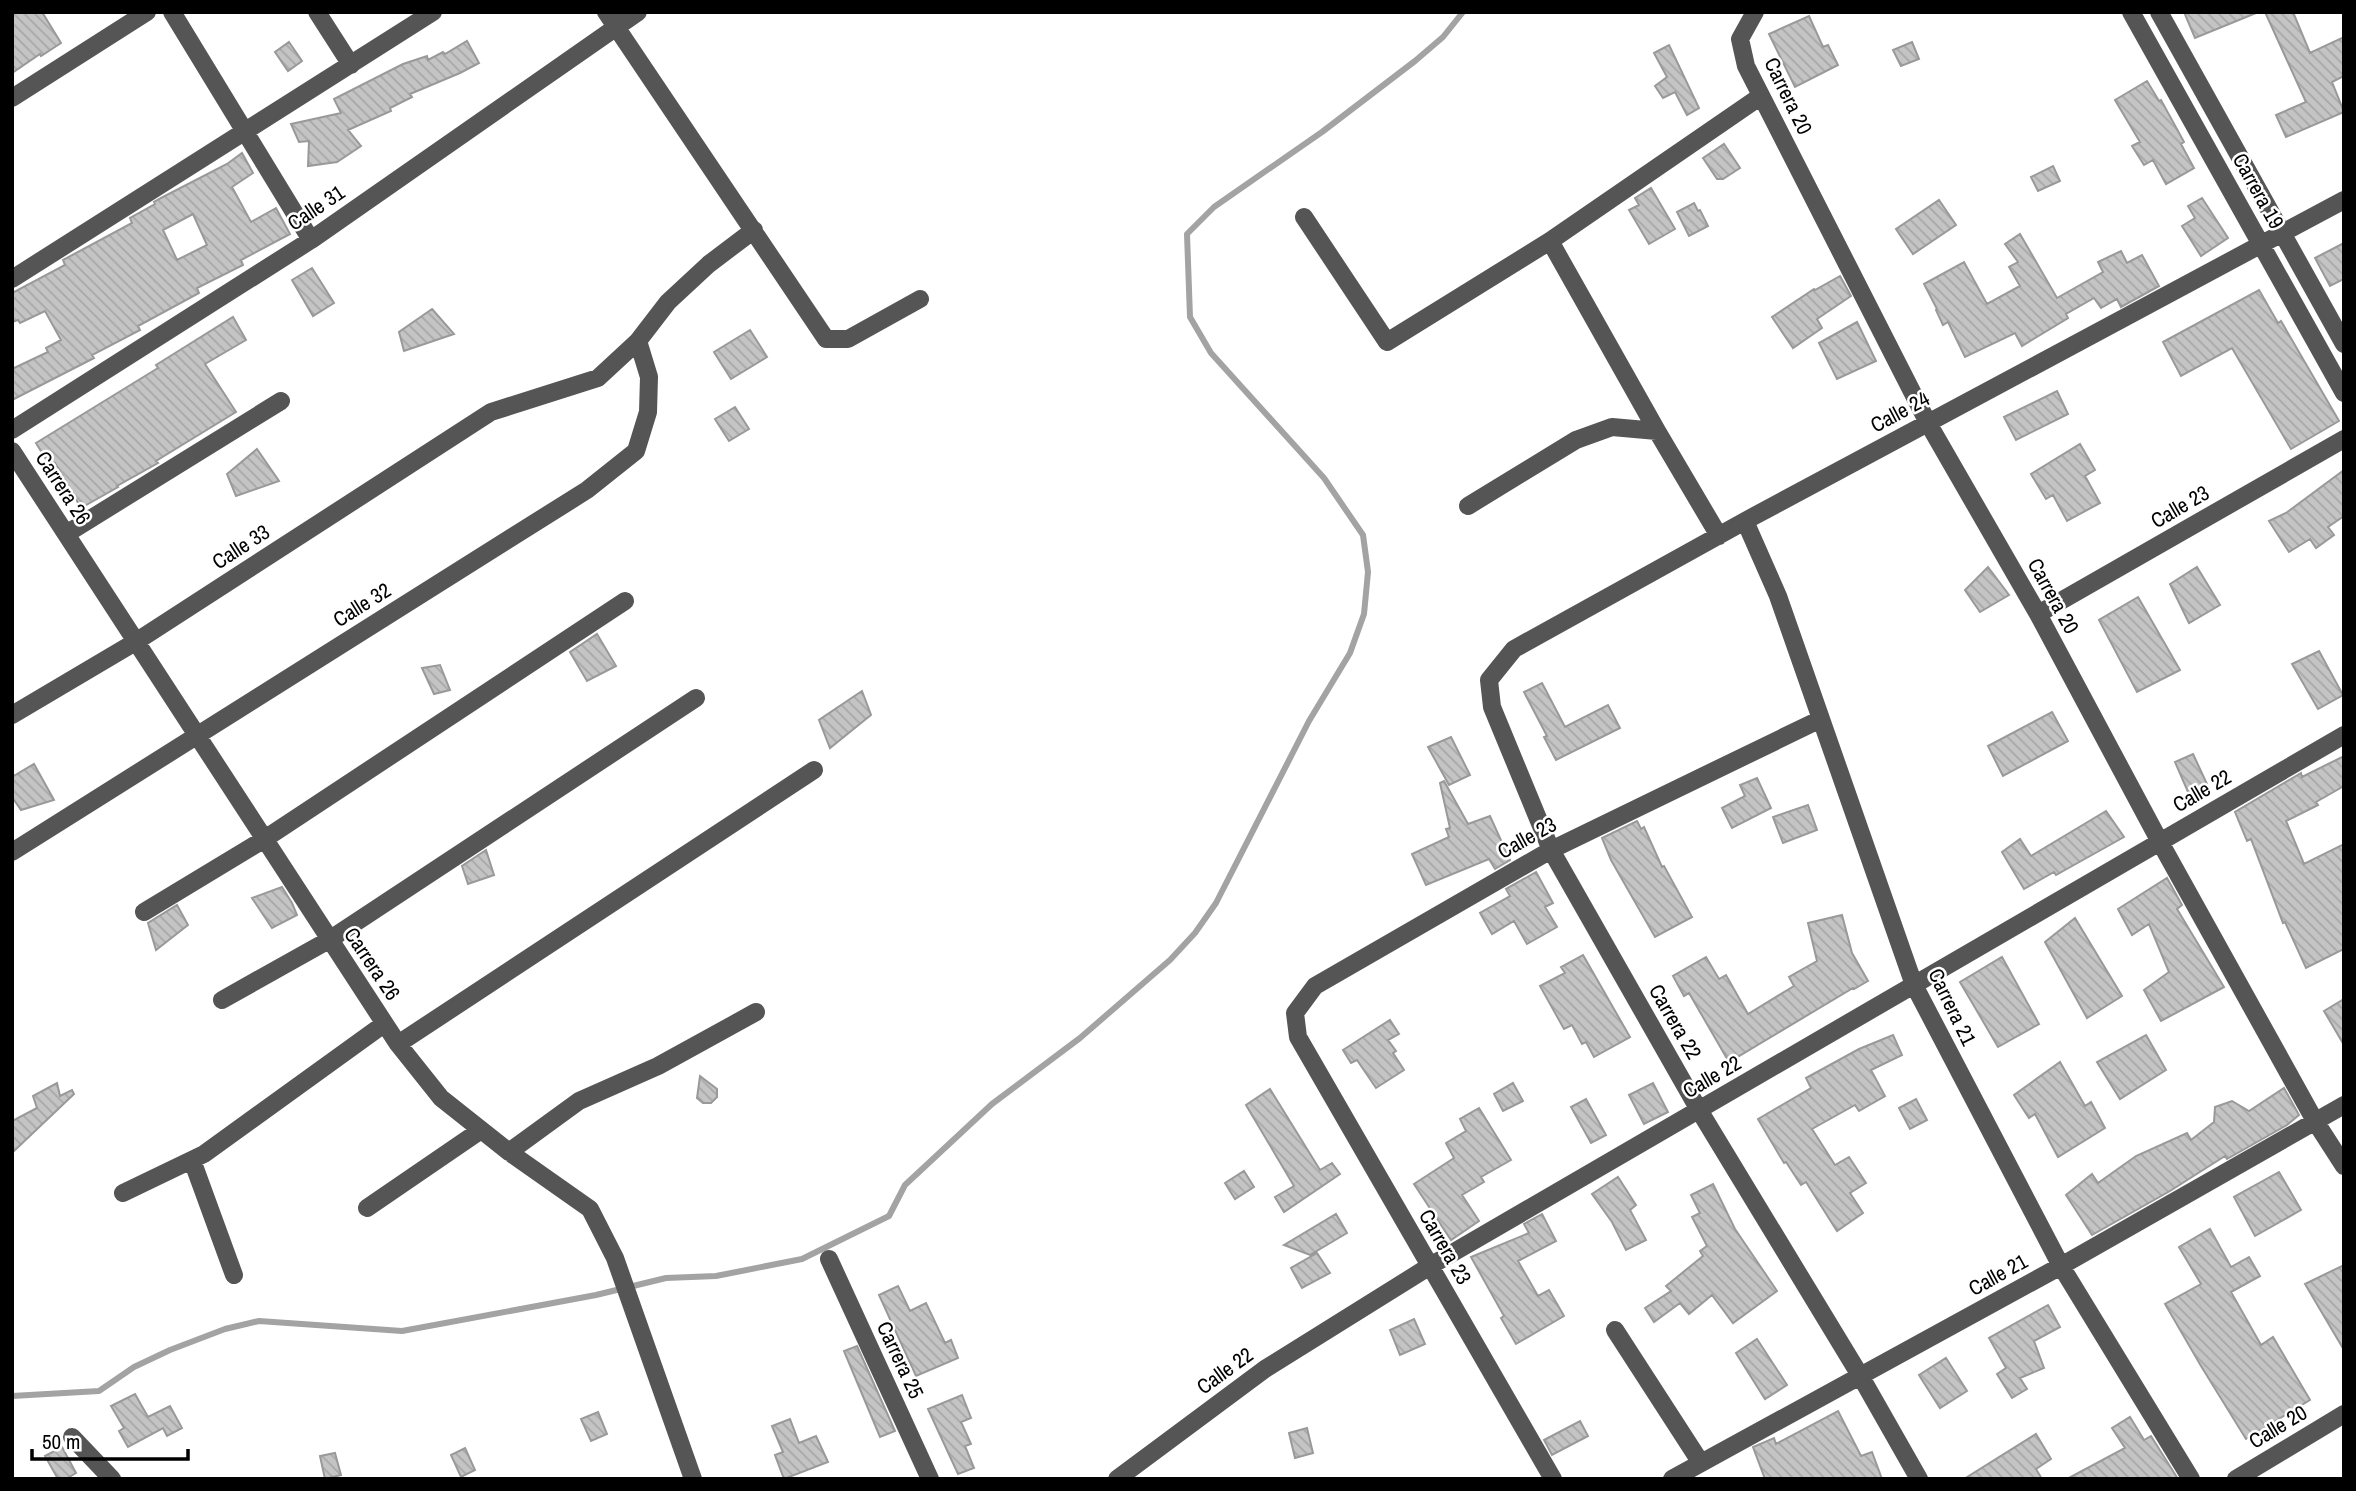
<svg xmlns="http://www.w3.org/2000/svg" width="2356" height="1491" viewBox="0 0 2356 1491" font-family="'Archivo Narrow',sans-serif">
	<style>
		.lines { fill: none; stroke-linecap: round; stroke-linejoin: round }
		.stream { stroke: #a3a3a3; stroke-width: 6 }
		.building { fill: url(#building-back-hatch); stroke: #999; stroke-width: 2; fill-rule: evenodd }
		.minor { stroke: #555; stroke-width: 18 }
		.labels { text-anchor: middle; stroke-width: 5; stroke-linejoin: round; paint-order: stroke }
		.street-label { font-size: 21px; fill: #000; stroke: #fff }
	</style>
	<defs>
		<pattern id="building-back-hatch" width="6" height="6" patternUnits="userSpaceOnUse" patternTransform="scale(1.75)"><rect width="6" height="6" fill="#c4c4c4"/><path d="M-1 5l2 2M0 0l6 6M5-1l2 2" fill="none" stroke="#a7a7a7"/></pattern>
	</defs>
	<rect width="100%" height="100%" fill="#fff"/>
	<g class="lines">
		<path class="stream" d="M12,1396L99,1391L134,1367L170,1350L225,1329L259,1321L402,1331L596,1295L666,1278L716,1276L802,1259L889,1216L905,1185L992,1104L1080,1038L1170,960L1195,933L1216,903L1309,721L1350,653L1364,614L1368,572L1363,535L1324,478L1211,353L1190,317L1187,234L1214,207L1322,132L1415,61L1443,37L1463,12"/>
	</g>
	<path class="building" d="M12,12H42L61,43L41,56L40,54L12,73Z
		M2184,12H2256V13L2195,38Z
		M2265,12H2293L2310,53L2344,37V76L2332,82L2344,112L2286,137L2276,115L2306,102Z
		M1809,16L1823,47L1828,45L1838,65L1795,87L1769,34Z
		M467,41L479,63L460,73L410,94L412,97L390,108L391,111L348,130L361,146L337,162L308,166L309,141L299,142L291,124L341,113L334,99L403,64L427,56L428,60L443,52L445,54Z
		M289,42L302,61L288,71L275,52Z
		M1912,42L1919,59L1901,66L1893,50Z
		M1669,45L1699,108L1687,115L1675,92L1663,98L1655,86L1667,77L1654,53Z
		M2147,81L2159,101L2161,100L2184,142L2181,144L2194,168L2166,184L2153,160L2144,165L2132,146L2140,142L2115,100Z
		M1724,144L1740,168L1723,179H1717L1703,158Z
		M242,153L253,173L232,187L251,222L276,208L290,234L241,260L243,265L197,288L199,293L138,326L140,330L92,355L94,358L12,400V369L48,352L46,348L61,340L45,311L20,323L18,320L12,322V293L65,265L63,260L132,223L130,218L155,204L154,202L161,198L227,164ZM193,214L207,245L177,260L163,230Z
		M2053,166L2060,181L2038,191L2031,177Z
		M1651,188L1675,229L1649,244L1629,210L1639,205L1635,198Z
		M2202,198L2228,238L2201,256L2182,226L2195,218L2188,206Z
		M1939,200L1956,225L1913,254L1896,229Z
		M1694,203L1698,211L1700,210L1708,226L1689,236L1677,212Z
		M2020,234L2057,298L2103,272L2098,262L2121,251L2127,263L2142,255L2159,286L2121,307L2117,299L2101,308L2094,298L2066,314L2068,318L2022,346L2015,333L1965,357L1948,322L1943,325L1936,310L1937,309L1924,284L1964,262L1987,304L2020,286L2009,267L2018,262L2005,244Z
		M2344,243V279L2330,286L2315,258Z
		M312,268L334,303L313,316L292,280Z
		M1840,276L1851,296L1817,319L1822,328L1793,348L1772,317L1814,289L1815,290Z
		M2259,290L2278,323L2281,321L2339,421L2291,449L2232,348L2181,376L2163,342Z
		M432,309L454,334L404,351L399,332Z
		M233,317L246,340L205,364L236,412L156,461L158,463L117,486L118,487L81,508L55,463L50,466L36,443L158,368L156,365Z
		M1857,322L1876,361L1837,379L1819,343Z
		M750,330L767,357L731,379L714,352Z
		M2057,391L2068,414L2016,440L2004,417Z
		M735,407L749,429L729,441L715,419Z
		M2080,444L2095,470L2085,476L2100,503L2067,521L2053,495L2046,499L2031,474Z
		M257,449L279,481L236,496L227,474Z
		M2344,470V516L2328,527L2334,535L2316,548L2310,539L2289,552L2269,521L2286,513Z
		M1988,567L2009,595L1980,612L1965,590Z
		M2197,567L2220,605L2189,623L2170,584Z
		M2138,597L2180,670L2137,692L2099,620Z
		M597,634L616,666L587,681L570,652Z
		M2319,651L2343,695L2318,709L2292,664Z
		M440,665L450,690L434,694L422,668Z
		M1542,683L1565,727L1608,705L1620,728L1556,760L1544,737L1547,736L1524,692Z
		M862,691L871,715L830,748L819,720Z
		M2052,712L2068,741L2003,776L1988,746Z
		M1451,737L1470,775L1449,785L1428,747Z
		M2193,754L2207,784L2188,792L2175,762Z
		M2344,756V786L2316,802L2318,805L2286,821L2304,864L2344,844V949L2306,968L2285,922L2283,923L2251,839L2247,841L2235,812L2301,773L2302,777Z
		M34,764L54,800L21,810L12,797V777Z
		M1757,778L1771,808L1732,828L1722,808L1745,796L1740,785Z
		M1444,781L1468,824L1490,816L1510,860L1495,869L1489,859L1426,885L1412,854L1449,837L1446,829L1450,828L1440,783Z
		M1808,805L1817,830L1783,843L1773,817Z
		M2106,811L2124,837L2056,875L2054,872L2024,889L2002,852L2020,839L2031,856Z
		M1637,821L1641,829L1644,827L1662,867L1664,866L1692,917L1655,937L1611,860L1602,838Z
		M486,850L494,875L468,884L462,866Z
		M1536,872L1553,903L1545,907L1557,927L1527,944L1514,921L1492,934L1480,913L1510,896L1506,889Z
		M2167,878L2182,905L2177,909L2224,987L2161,1021L2144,990L2169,972L2149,924L2132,935L2118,909Z
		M282,887L292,903L297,915L272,928L252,898Z
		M177,905L188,925L156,950L148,923Z
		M1842,915L1852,953L1868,981L1854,989L1853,988L1729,1062L1689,993L1684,996L1673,976L1706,957L1719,979L1726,975L1748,1014L1794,986L1789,977L1817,961L1808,923Z
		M2075,918L2122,996L2087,1018L2045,942Z
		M1583,955L1630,1037L1594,1057L1586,1042L1582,1044L1572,1025L1564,1029L1540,986L1565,973L1561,967Z
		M2002,957L2039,1024L1998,1047L1960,982Z
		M2344,999V1045L2324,1011Z
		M1390,1020L1399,1034L1388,1040L1396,1051L1393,1053L1404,1070L1376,1088L1357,1060L1351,1063L1343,1050Z
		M1893,1035L1902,1055L1871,1070L1885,1096L1859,1111L1855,1105L1812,1129L1835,1165L1849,1157L1866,1183L1850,1193L1863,1213L1837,1231L1806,1182L1801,1185L1786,1162L1784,1163L1758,1119L1811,1088L1806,1078L1859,1049Z
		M2146,1035L2166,1070L2120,1099L2097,1062Z
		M2060,1062L2085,1106L2091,1102L2105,1128L2058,1157L2035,1114L2029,1118L2014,1095Z
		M700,1076L717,1089V1097L711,1103H703L697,1098Z
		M57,1083L60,1096L72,1090L74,1094L12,1153V1121L37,1108L33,1096Z
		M1513,1083L1523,1101L1503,1111L1494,1094Z
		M1653,1083L1668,1112L1644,1124L1629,1095Z
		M2284,1088L2299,1115L2287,1125L2227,1159L2225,1156L2170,1191L2092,1235L2066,1195L2092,1174L2098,1183L2136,1156L2187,1133L2191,1140L2214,1122L2215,1107L2232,1101L2249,1111Z
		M1270,1089L1320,1170L1332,1163L1340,1174L1284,1212L1275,1197L1294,1186L1246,1105Z
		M1586,1099L1606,1135L1591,1143L1571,1107Z
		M1916,1099L1927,1120L1910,1129L1899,1108Z
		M1479,1108L1511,1160L1481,1177L1484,1182L1462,1195L1479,1221L1451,1240L1414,1184L1454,1158L1446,1143L1466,1131L1460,1119Z
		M1244,1171L1254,1187L1235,1199L1225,1183Z
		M2279,1172L2301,1210L2255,1236L2234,1197Z
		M1618,1177L1636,1205L1630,1210L1646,1240L1626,1250L1612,1222L1592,1194Z
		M1713,1184L1735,1229L1777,1291L1733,1323L1712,1295L1689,1314L1680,1303L1654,1322L1645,1308L1671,1291L1666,1286L1703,1256L1700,1251L1707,1246L1692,1217L1700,1213L1691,1195Z
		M1336,1214L1347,1233L1310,1255L1284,1245Z
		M1542,1214L1556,1241L1518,1261L1538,1296L1549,1290L1564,1316L1516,1344L1501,1318L1504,1316L1471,1257L1529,1233L1524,1224Z
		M2210,1229L2231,1267L2249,1257L2260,1276L2231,1292L2261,1345L2273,1337L2310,1400L2246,1439L2201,1366L2165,1304L2201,1284L2179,1247Z
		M1317,1253L1330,1273L1302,1288L1291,1268Z
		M2344,1265V1350L2305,1284Z
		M898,1286L910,1311L926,1303L945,1343L951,1340L958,1358L916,1376L879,1295Z
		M2048,1305L2060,1327L2034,1341L2044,1368L2020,1378L2027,1389L2012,1398L1997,1374L2006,1368L1989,1338Z
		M1414,1319L1425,1344L1400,1355L1390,1330Z
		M1757,1339L1787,1385L1765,1399L1736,1353Z
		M857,1346L895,1431L880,1437L844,1351Z
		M1946,1358L1967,1391L1940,1408L1919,1375Z
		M135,1394L148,1417L170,1406L182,1428L167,1436L163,1428L128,1447L119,1431L124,1428L111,1406Z
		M962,1395L971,1418L961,1422L971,1444L965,1446L974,1468L958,1474L928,1409Z
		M1838,1411L1861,1456L1872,1452L1882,1479H1765L1753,1447L1774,1438L1776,1444Z
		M598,1412L607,1434L591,1441L581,1419Z
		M2130,1417L2144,1440L2151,1436L2178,1479H2067L2125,1448L2112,1428Z
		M790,1419L799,1443L816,1436L828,1462L784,1479L775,1455L783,1452L772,1426Z
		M1580,1421L1588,1436L1552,1455L1544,1440Z
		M1307,1428L1313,1453L1295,1458L1289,1433Z
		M2036,1434L2051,1459L2036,1469L2042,1479H1964Z
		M62,1447L76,1473L66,1479H58L45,1456Z
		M465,1448L475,1470L461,1477L451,1455Z
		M335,1453L341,1475L325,1479L320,1456Z"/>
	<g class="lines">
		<path class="minor" d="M172,12L311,240
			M317,12L351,65
			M606,12L826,339H848L920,299
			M1755,12L1740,39L1746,66L1928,423L2038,614L2160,842L2315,1121L2344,1166
			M2131,12L2344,393
			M2159,12L2344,344
			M12,98L147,12
			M1304,217L1387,342L1550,241L1761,96
			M1550,241L1657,431L1719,536
			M12,279L433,12
			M12,430L311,240L638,12
			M12,451L398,1044L441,1098L509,1152L590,1209L615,1258L693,1479
			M1468,506L1576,440L1612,427L1657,431
			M1745,521L1778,596L1914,985L2061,1266L2191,1479
			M66,534L281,401
			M2038,614L2344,439
			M12,715L137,641L491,412L598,378L638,341L668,302L709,264L754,230
			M12,852L587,490L636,451L648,412L649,377L638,341
			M144,912L263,840L625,601
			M222,1000L329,940L696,698
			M398,1044L814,770
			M509,1152L579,1101L658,1066L756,1012
			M192,1160L234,1275
			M123,1193L204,1154L384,1024
			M367,1208L481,1130
			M829,1259L930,1479
			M1615,1330L1701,1463
			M72,1437L112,1479
			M1117,1479L1265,1369L1430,1266L2344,735
			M1553,1479L1298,1037L1295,1013L1315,986L1551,850L1821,719
			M1672,1479L2061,1266L2344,1105
			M1919,1479L1861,1377L1699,1110L1551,850L1492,707L1489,680L1514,649L1745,521L2344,200
			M2236,1479L2344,1414"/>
	</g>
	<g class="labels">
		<g class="street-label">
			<text transform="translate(1788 96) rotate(64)" y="7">Carrera 20</text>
			<text transform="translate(2258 191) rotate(61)" y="7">Carrera 19</text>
			<text transform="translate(316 208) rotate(-34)" y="7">Calle 31</text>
			<text transform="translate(1900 412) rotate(-28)" y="7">Calle 24</text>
			<text transform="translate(63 488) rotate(57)" y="7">Carrera 26</text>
			<text transform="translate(2180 507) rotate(-30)" y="7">Calle 23</text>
			<text transform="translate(241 547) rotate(-33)" y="7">Calle 33</text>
			<text transform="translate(2053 596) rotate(61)" y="7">Carrera 20</text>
			<text transform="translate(362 605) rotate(-32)" y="7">Calle 32</text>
			<text transform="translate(2202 791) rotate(-30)" y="7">Calle 22</text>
			<text transform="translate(1527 838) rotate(-29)" y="7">Calle 23</text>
			<text transform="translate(372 964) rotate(56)" y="7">Carrera 26</text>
			<text transform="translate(1952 1007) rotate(64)" y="7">Carrera 21</text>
			<text transform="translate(1675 1022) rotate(60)" y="7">Carrera 22</text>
			<text transform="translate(1712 1077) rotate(-30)" y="7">Calle 22</text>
			<text transform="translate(1445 1247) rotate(60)" y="7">Carrera 23</text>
			<text transform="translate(1998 1275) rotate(-29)" y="7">Calle 21</text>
			<text transform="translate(900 1360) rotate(65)" y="7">Carrera 25</text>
			<text transform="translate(1225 1371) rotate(-36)" y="7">Calle 22</text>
			<text transform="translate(2278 1427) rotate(-31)" y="7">Calle 20</text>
		</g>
	</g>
	<rect width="2356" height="1491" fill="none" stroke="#000000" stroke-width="28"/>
	<path d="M32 1449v10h156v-10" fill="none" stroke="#000000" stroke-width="3.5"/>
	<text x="42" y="1449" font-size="21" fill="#000000" stroke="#ffffff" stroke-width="5" paint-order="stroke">50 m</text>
</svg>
